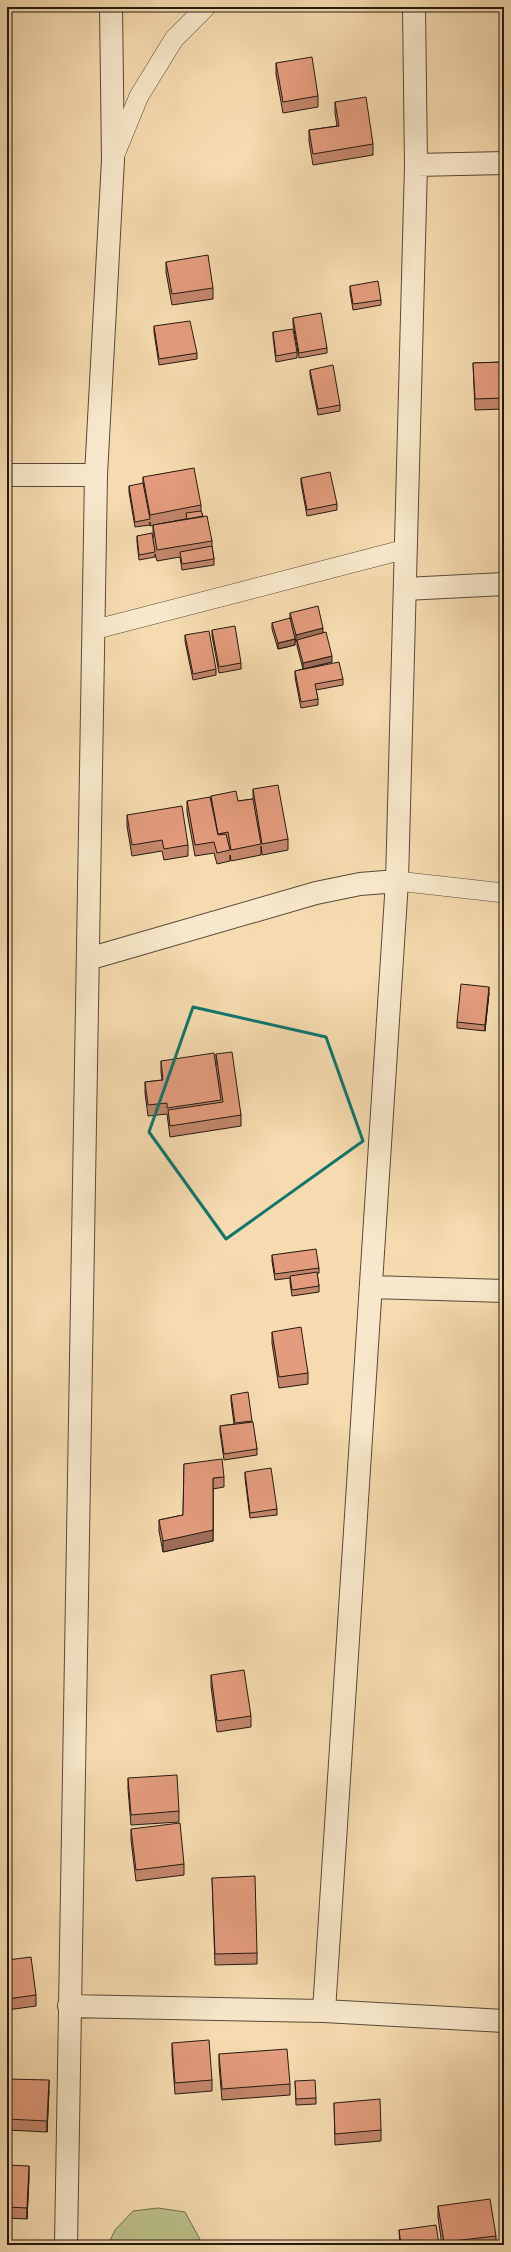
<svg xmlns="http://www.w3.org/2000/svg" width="511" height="2252" viewBox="0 0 511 2252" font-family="'Libre Caslon Text',serif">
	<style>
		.green { fill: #bcc08a; stroke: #706d4e }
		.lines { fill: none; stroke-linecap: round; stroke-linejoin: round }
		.lane-casing { stroke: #584a38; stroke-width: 20 }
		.street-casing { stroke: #584a38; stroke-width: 24 }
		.lane { stroke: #f8e8cb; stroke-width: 19 }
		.street { stroke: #f8e8cb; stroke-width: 22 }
		.wall { fill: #c3866c; stroke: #241a11 }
		.shaded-wall { fill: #9f6d58; stroke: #241a11 }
		.building { fill: #e39c7d; stroke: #241a11 }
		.marked { fill: none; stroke: #0f766e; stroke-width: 3; stroke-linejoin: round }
	</style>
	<rect width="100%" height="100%" fill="#f5dbaf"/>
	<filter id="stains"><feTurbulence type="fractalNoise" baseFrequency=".005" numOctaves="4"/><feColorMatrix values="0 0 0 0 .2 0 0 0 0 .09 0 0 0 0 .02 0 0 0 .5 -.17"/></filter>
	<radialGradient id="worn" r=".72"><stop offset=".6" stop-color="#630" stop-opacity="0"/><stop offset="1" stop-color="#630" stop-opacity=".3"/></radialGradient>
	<path class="green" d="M158,2208L185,2212L203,2245H108L115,2230L133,2211Z"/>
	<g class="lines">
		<defs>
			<path id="lane" d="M114,157L139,96L174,39L206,7
				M93,630L406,549
				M397,881L504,893"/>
			<path id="street" d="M416,165L504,163
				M7,475H96
				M405,589L504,584
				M88,959L316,893L360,884L397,881
				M371,1287L504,1291
				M69,2006L324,2011L504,2021
				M324,2011L397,881L416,165L414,7
				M66,2245L96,475L113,160L111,7"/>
		</defs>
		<use href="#lane" class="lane-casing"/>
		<use href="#street" class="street-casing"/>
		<use href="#lane" class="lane"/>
		<use href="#street" class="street"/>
	</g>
	<path class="wall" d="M276,63L318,96V107L283,113L276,74Z
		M335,102L373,144V155L313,165L309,141V130L337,126L335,113Z
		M166,262L213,288V299L172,305L166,272Z
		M350,286L381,300V305L353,310L350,292Z
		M293,318L327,348V353L299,358L293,324Z
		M154,326L197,353V359L159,365L154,332Z
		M273,332L297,352V358L276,362L273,337Z
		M504,362V409L475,410L473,363Z
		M310,370L340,405V411L318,415L310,375Z
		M143,477L201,505V511L203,516L212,541V546L214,559V565L182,570L180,557L157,561L155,554V557L139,560L137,542V536L153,538V525L186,519L150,526V522V525L135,527L129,492V486L143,485Z
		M301,478L337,504V510L307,516L301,483Z
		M290,613L323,633L332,662L304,669L343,679V685L316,690L318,699V705L301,708L295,677V671L303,669L297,646V641H296L295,639V645L278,649L272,629V623L290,619Z
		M212,630L241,663V669L219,673L212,636Z
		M185,635L216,669V675L193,680L185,641Z
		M253,789L288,839V850L262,855L261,846V855L231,861L230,855V861L217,864L214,853L195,856L187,812V801L211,802V796L238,801L253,799Z
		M127,815L188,845V856L164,860L162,851L132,856L127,826Z
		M489,993L485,1031L457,1028V1022Z
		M216,1054L241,1115V1126L170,1137L167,1114L148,1116L145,1093V1082L162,1080L161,1072V1061L216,1065Z
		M272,1255L319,1268V1273L317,1274L319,1286V1292L292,1296L290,1282V1278L275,1280L272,1261Z
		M272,1332L308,1373V1384L279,1388L272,1343Z
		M231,1395L252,1421L257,1449V1455L224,1460L220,1432V1426L234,1424L231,1401Z
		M184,1464L224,1477V1487L213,1489V1541L163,1552L159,1531V1520L183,1515Z
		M245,1472L277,1509V1515L250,1518L245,1478Z
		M211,1675L251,1716V1727L217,1732L211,1686Z
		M128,1778L179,1811V1822L131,1825L128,1789Z
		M131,1829L184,1864V1875L136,1881L131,1840Z
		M212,1878L257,1953V1964L215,1965Z
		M7,1960L36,1995V2006L7,2010Z
		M172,2043L212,2080V2091L175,2094L172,2054Z
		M219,2054L290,2084V2095L222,2100L219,2065Z
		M7,2079L49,2091L47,2132L7,2130Z
		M295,2081L316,2098V2104L296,2105Z
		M334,2103L381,2130V2141L335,2145Z
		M7,2165L29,2177L27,2219L7,2218Z
		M438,2206L496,2236V2245H442L438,2217Z
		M399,2230L439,2245H400Z"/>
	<path class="shaded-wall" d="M323,628V634L296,641V635Z
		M295,639V645L278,649V643Z
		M332,656V662L303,669V663Z
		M489,987V993L485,1031V1025Z
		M213,1478V1541L163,1552V1541Z
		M49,2080V2091L47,2132V2121Z
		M29,2166V2177L27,2219V2208Z"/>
	<path class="building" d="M312,57L318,96L283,102L276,63Z
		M366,97L373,144L313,154L309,130L339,126L335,102Z
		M208,255L213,288L172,294L166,262Z
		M378,281L381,300L353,304L350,286Z
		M321,313L327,348L299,353L293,318Z
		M190,321L197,353L159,359L154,326Z
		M293,329L297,352L276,356L273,332Z
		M504,362V398L475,399L473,363Z
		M333,365L340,405L318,409L310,370Z
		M194,468L201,505L150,515L143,477Z
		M330,472L337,504L307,510L301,478Z
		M143,483L150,519L135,522L129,486Z
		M201,511L203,516L187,519L186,513Z
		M207,516L212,541L157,550L153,525Z
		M152,533L155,552L139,555L137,536Z
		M212,546L214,559L182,564L180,552Z
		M318,606L323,628L296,635L290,613Z
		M290,618L295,639L278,643L272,623Z
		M235,626L241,663L219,667L212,630Z
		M209,631L216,669L193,674L185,635Z
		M326,632L332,656L303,663L297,640Z
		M339,662L343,679L315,684L318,699L301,702L295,671Z
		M278,785L288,839L262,844L253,789Z
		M236,791L238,801L253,799L261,844L231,850L228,832L218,834L211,796Z
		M210,797L218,835L226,834L230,850L217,853L214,842L195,845L187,801Z
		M182,806L188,845L164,849L162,840L132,845L127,815Z
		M461,984L489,987L485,1025L457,1022Z
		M232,1052L241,1115L170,1126L168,1110L223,1102L216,1054Z
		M214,1053L221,1100L167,1108V1103L148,1105L145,1082L163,1080L161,1061Z
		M316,1249L319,1268L275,1274L272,1255Z
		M317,1272L319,1286L292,1290L290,1276Z
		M301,1327L308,1373L279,1377L272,1332Z
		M248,1392L252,1421L235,1423L231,1395Z
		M253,1422L257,1449L224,1454L220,1426Z
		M222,1459L224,1477L213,1478V1530L163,1541L159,1520L183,1515L184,1464Z
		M271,1468L277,1509L250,1513L245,1472Z
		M244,1670L251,1716L217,1721L211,1675Z
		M177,1775L179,1811L131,1815L128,1778Z
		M180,1823L184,1864L136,1870L131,1829Z
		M255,1876L257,1953L215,1954L212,1878Z
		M31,1957L36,1995L7,1999V1960Z
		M209,2040L212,2080L175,2083L172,2043Z
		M287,2049L290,2084L222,2089L219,2054Z
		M7,2079L49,2080L47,2121L7,2119Z
		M315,2080L316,2098L296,2099L295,2081Z
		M380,2099L381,2130L335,2134L334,2103Z
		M7,2165L29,2166L27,2208L7,2207Z
		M490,2199L496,2236L444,2242L438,2206Z
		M436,2225L439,2245H401L399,2230Z"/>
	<path class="marked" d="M193,1007L326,1037L363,1141L226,1239L149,1132Z"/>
	<rect width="511" height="2252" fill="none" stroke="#f5dbaf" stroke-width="24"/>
	<rect x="8" y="8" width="495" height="2236" fill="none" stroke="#241a11" stroke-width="2"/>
	<rect x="12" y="12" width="487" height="2228" fill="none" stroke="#241a11"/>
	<rect width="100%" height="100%" filter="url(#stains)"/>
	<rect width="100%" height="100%" fill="url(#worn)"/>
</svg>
